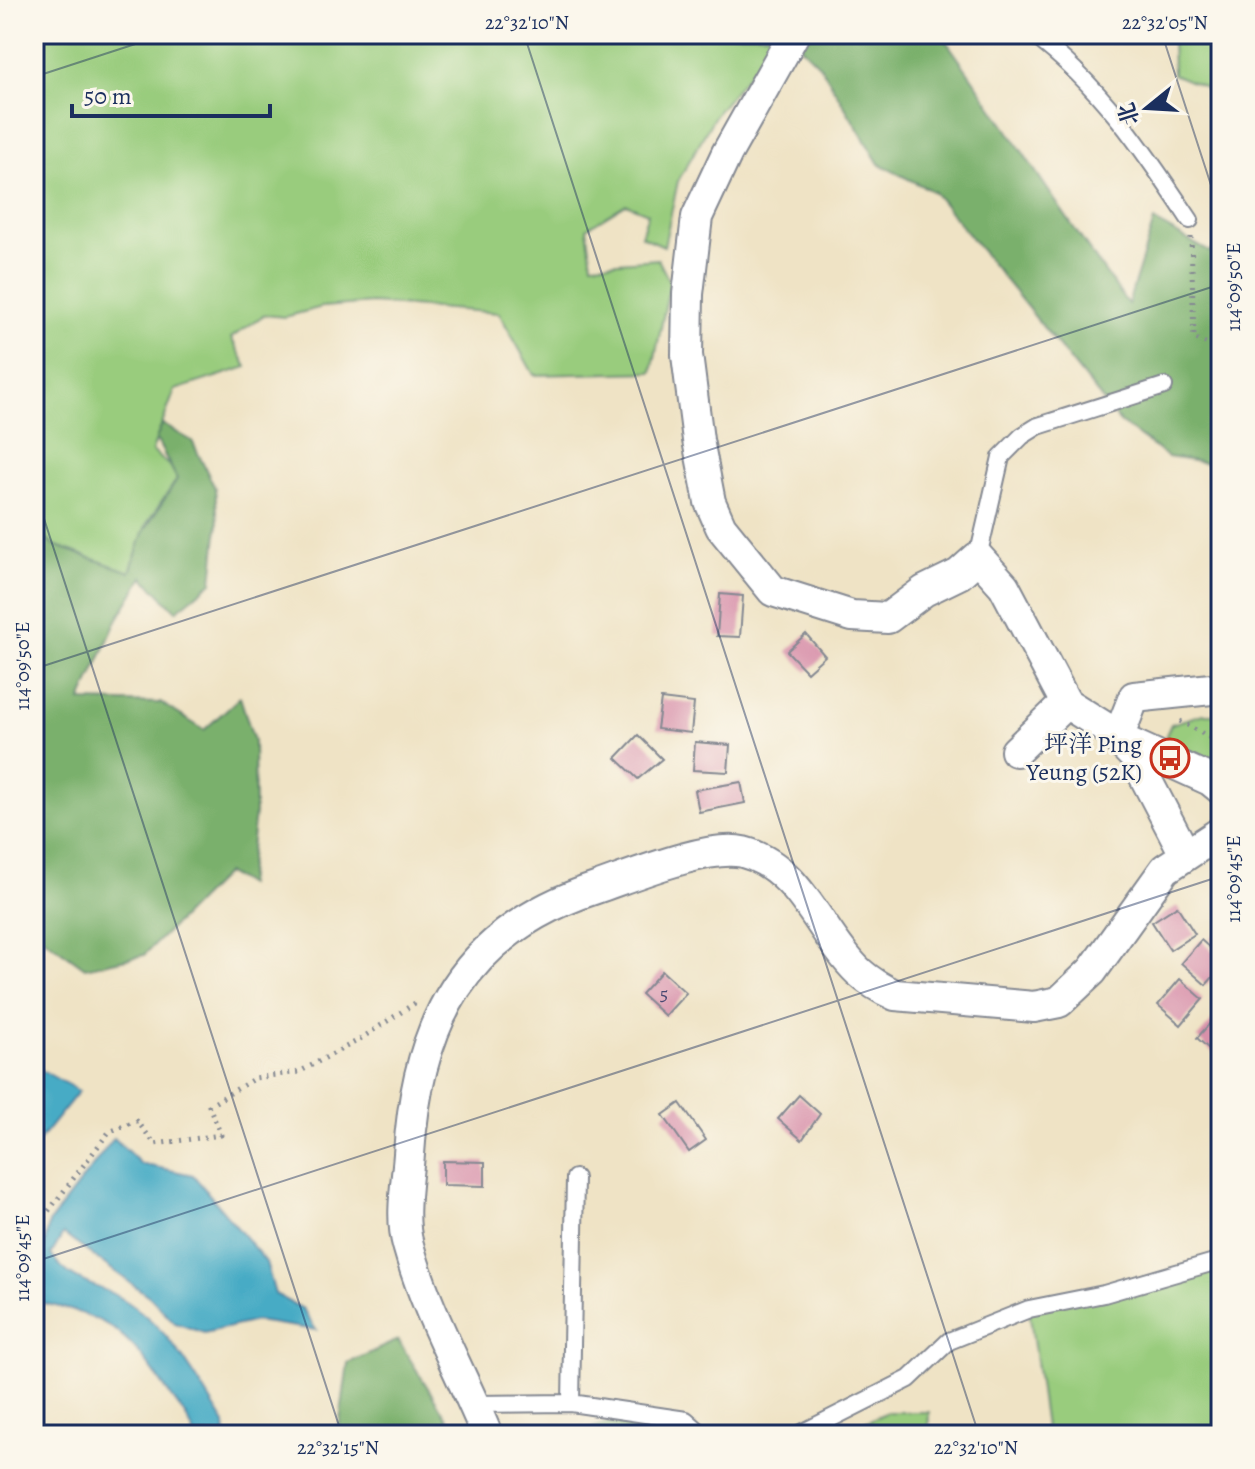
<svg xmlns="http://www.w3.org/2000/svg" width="1255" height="1469" viewBox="0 0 1255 1469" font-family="Alegreya,'Noto Serif SC',serif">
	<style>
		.green { fill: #99cc7d; stroke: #5a7e6e; stroke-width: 2 }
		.forest { fill: #7ab06c; stroke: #4a7065; stroke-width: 2 }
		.water { fill: #46abc5; stroke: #306d92; stroke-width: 2 }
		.building { fill: #d891aa }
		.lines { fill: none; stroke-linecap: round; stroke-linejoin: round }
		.lane-casing { stroke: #858992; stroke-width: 20 }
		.street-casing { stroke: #858992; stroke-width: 34 }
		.path { stroke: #858992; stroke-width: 5; stroke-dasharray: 2 6; stroke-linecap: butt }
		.lane { stroke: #fff; stroke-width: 16 }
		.street { stroke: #fff; stroke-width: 30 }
		.ticks { fill: none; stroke: #1b2f5e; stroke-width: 2; stroke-opacity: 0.45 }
		.labels { text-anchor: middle; stroke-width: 6; stroke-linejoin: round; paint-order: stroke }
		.number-label { font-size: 20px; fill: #4a4871 }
		.poi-label { font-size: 24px; fill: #1b2f5e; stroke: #fbf7ec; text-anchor: end }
		.neatline { fill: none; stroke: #1b2f5e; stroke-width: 3 }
		.ticks-label { font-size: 20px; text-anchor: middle; fill: #1b2f5e }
	</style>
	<rect width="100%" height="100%" fill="#fbf7ec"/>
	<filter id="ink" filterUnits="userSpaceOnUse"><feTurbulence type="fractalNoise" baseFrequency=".0125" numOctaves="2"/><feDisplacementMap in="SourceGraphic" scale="16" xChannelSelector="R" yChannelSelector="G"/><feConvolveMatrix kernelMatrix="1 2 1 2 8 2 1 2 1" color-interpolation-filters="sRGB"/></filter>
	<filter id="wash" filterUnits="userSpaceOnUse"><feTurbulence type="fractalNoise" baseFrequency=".006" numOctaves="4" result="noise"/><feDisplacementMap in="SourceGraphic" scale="32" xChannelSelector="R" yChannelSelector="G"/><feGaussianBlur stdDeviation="1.8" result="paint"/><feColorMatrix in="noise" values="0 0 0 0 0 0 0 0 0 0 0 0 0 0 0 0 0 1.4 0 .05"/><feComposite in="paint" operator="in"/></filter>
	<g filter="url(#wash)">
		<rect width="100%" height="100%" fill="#efe3c5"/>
		<path class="green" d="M34,34H773L771,47L717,112L678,181L664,246L641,236L648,213L626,204L587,228L592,264L658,259L670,283L652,372L534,375L499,313L372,303L322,307L285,317L264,315L231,338L247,367L175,390L152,451L180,475L146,525L130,573L61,551L34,527Z
			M1172,34H1221V109L1204,87L1173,74Z
			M1203,714H1221V773L1169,744L1166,735L1171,724Z
			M1221,1263V1435H1046L1029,1309Z
			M887,1412H929L928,1435H838Z"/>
		<path class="forest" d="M797,34H941C1006,123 1062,216 1128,304L1154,221L1210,252L1221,242V465L1168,457L1120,422L934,192L879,164L821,67L792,38Z
			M162,424L192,441L215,488L218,524L212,582L176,611L143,577L117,620L81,701L161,703L204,730L240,697L254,741L255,813L247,885L226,873L144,955L85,968L34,931V527L54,545L130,572L143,533L177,479L156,439Z
			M398,1340L448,1420L417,1435H338L348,1363Z
			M608,1423L678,1428L685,1435H570Z"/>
		<path class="water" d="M34,1066L79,1091L34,1147Z
			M114,1138L141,1164L193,1175L266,1262L275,1294L303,1309L316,1330L256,1321L204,1333L175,1323L150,1297L63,1234L51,1255C77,1289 99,1282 129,1303C173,1332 197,1380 225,1424L226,1435H194C190,1419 178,1406 168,1392C124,1328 111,1318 34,1301V1249L44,1248L49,1223Z"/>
		<g id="blocks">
			<path class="building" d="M720,594L743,596L740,637L717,636Z
				M806,634L825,656L807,672L787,651Z
				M661,699L694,703L691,733L657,729Z
				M638,735L662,759L638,779L616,758Z
				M695,742L730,745L728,772L693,770Z
				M741,782L745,803L699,812L695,790Z
				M1177,906L1195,934L1170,950L1152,922Z
				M1221,927V948L1211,939Z
				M1201,940L1221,958V968L1206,985L1181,963Z
				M662,971L686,993L665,1016L641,994Z
				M1180,979L1203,999L1181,1025L1158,1005Z
				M1219,1013L1221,1015L1219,1058L1197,1038Z
				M799,1095L820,1114L802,1140L778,1119Z
				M680,1103L706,1140L689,1152L663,1115Z
				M443,1161L485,1162V1186L443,1185Z"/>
		</g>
	</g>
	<g filter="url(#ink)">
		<use href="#blocks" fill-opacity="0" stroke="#858992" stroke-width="2"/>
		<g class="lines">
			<defs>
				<path id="lane" d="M1032,34C1099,83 1145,152 1190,220
					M978,557L1001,457L1022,436L1038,426L1164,386
					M571,1403L575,1178
					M474,1404L571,1403L686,1420L703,1435
					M798,1435L909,1379L949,1341L1029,1309L1104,1294L1221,1260"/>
				<path id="street" d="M794,34L727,153L697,217L688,294L687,355L698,440L710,502L721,527L773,591L852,616L888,618L924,591L959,574L978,557L1004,586L1066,703L1109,730L1134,756L1185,854
					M1221,688L1134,697L1118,738L1210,780L1221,789
					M1016,751L1066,703
					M487,1435C461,1372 426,1311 408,1245C400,1217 407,1182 409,1154C417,1022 464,931 596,888C631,876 708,844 743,852C801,867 820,935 859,972C870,982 882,989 895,995L1034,1007L1059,1002L1092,971L1165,869L1221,832"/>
			</defs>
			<use href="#lane" class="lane-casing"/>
			<use href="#street" class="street-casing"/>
			<path class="path" d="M34,44L57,34
				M1191,237L1194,338L1221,350
				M1180,721L1221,744
				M34,1230L109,1132L137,1121L155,1144L221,1135L209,1106L255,1078L299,1072L357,1041L415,1003"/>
			<use href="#lane" class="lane"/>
			<use href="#street" class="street"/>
		</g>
	</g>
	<path class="ticks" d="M524,34L979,1435M1162,34L1221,216M34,77L166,34M34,488L342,1435M34,669L1221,284M34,1262L1221,876"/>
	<defs>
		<symbol id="bus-ring" viewBox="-11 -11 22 22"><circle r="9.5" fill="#fbf7ec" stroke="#c8321e" stroke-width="1.5"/><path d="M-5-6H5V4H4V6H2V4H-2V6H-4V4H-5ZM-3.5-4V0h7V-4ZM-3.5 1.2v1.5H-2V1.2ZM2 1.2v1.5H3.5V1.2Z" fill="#c8321e"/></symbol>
	</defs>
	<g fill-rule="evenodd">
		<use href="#bus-ring" x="1148" y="736" width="44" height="44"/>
	</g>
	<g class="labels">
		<g class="number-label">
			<text x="664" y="1000">5</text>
		</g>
		<g class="poi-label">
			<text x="1142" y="752">坪洋 Ping<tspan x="1142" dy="28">Yeung (52K)</tspan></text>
		</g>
	</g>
	<rect width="1255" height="1469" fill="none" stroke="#fbf7ec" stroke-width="88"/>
	<g transform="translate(1147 108) rotate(252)" stroke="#fbf7ec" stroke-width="6" paint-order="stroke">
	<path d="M0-6L14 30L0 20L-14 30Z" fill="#1b2f5e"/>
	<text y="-12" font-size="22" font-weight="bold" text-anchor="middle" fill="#1b2f5e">北</text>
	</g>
	<path d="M72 104v12h198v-12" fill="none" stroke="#1b2f5e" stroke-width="4"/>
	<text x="84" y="104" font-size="24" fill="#1b2f5e" stroke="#fbf7ec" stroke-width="6" paint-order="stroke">50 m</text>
	<rect x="44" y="44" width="1167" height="1381" class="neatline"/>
	<g class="ticks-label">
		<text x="527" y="29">22°32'10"N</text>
		<text x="1165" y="29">22°32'05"N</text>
		<text transform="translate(1233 287) rotate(-90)" y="7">114°09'50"E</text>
		<text transform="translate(22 666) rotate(-90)" y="7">114°09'50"E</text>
		<text transform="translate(1233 879) rotate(-90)" y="7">114°09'45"E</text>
		<text transform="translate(22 1258) rotate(-90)" y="7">114°09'45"E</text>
		<text x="338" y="1454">22°32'15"N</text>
		<text x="976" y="1454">22°32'10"N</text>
	</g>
</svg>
